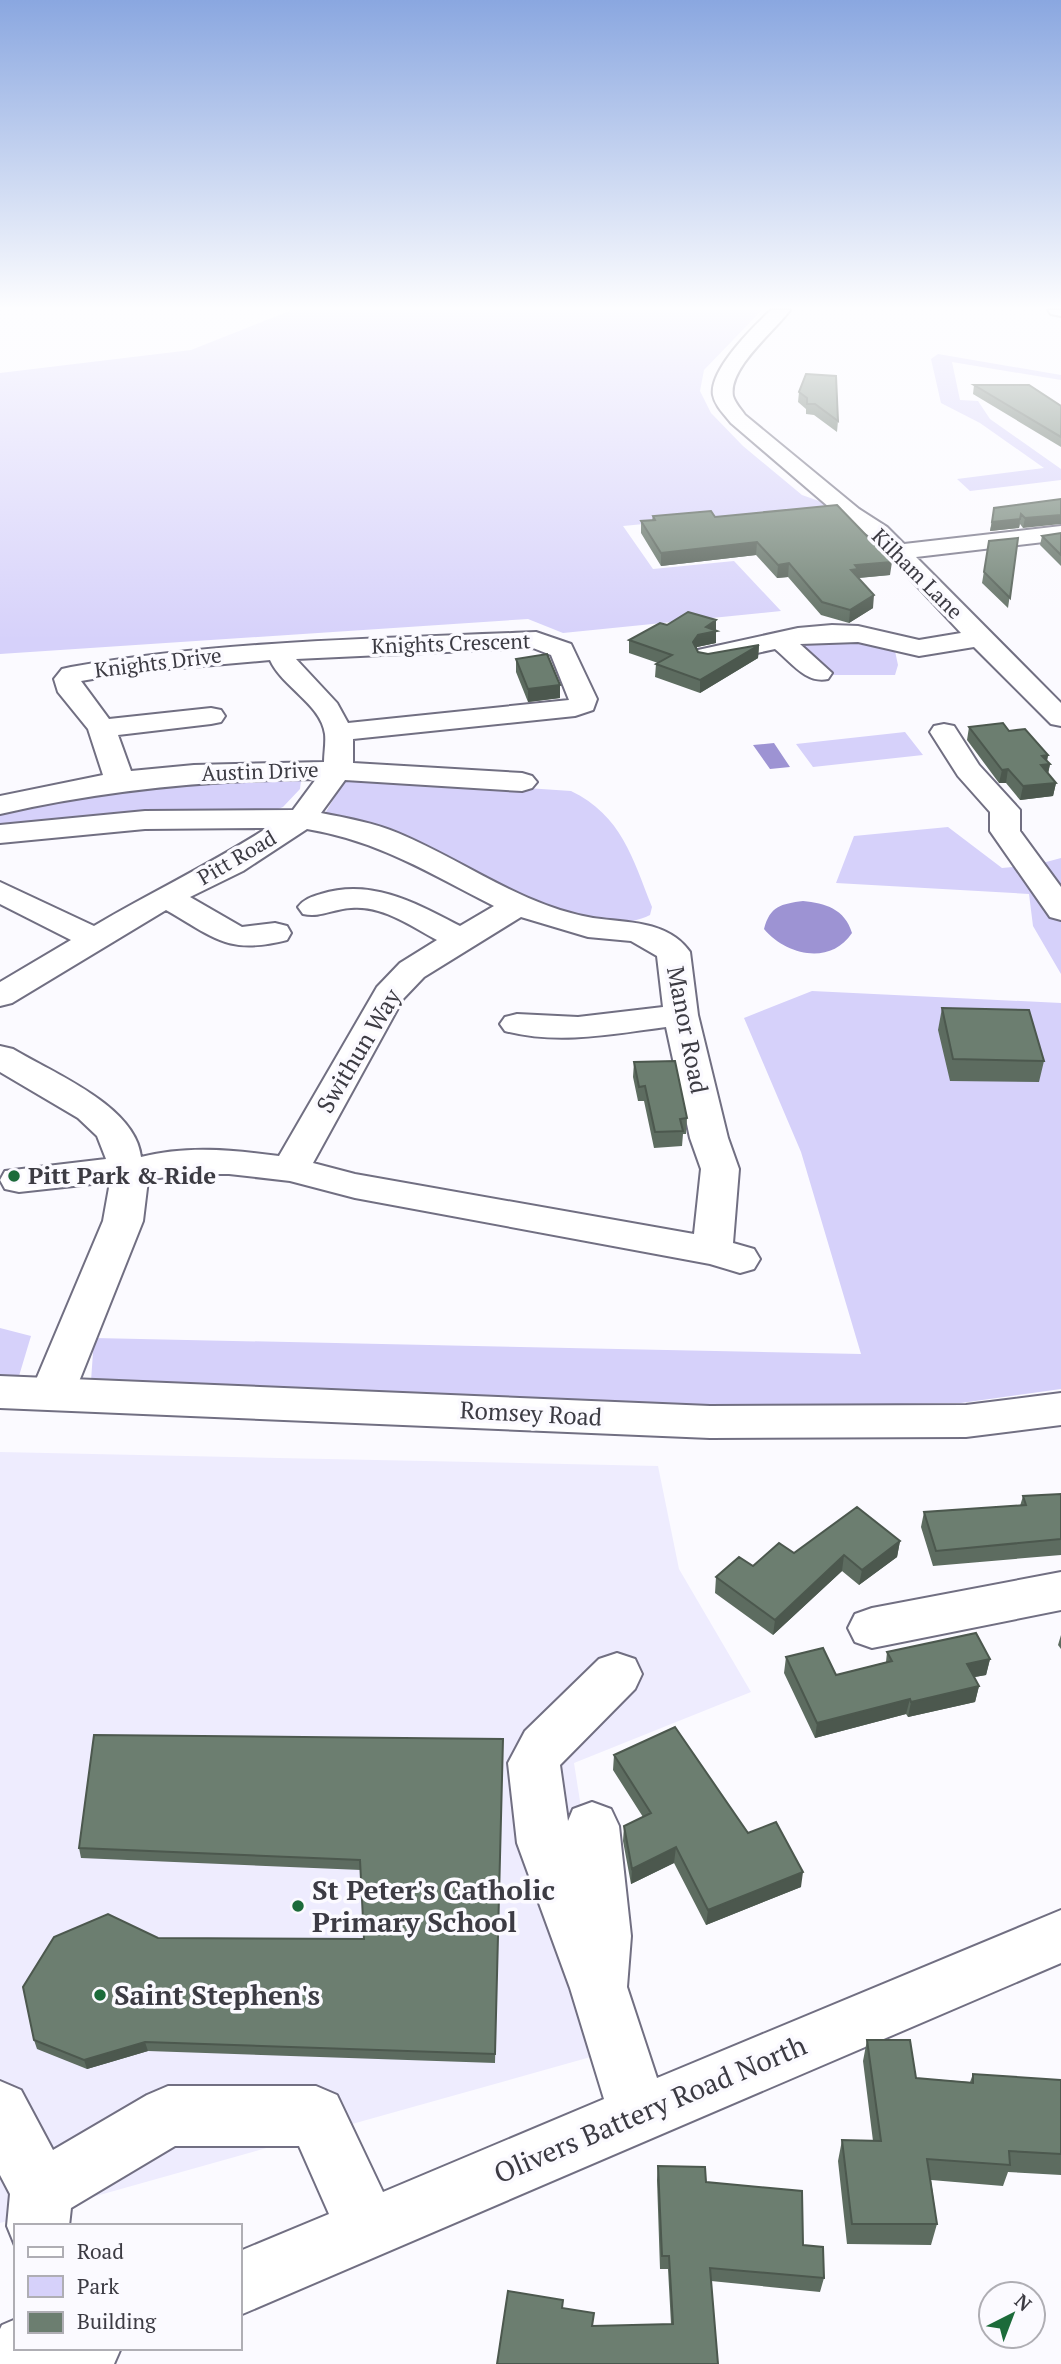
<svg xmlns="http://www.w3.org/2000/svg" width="1061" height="2364" viewBox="0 0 1061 2364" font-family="'PT Serif',serif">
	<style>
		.built { fill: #eeecfe }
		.green { fill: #d6d1fa }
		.water { fill: #9d93d3 }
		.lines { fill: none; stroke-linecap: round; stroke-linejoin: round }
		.minor-casing { stroke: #716f82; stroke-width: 4 }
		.major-casing { stroke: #716f82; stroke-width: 4 }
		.minor { fill: #fff; fill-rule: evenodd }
		.major { fill: #fff; fill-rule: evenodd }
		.wall { fill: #5d6c60 }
		.shaded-wall { fill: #4c584e }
		.building { fill: #6c7e70; stroke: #4c584e; stroke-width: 2 }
		.poi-dot { fill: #1c6b3a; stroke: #fbfaff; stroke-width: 2.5 }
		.labels { text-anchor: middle; stroke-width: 7; stroke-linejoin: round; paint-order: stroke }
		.far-street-label { font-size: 21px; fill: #3c3b43; stroke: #fbfaff }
		.street-label { font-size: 24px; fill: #3c3b43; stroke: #fbfaff }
		.poi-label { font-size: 24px; font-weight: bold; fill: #3c3b43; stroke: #fbfaff; text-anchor: start }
		.near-poi-label { font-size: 28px; font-weight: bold; fill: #3c3b43; stroke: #fbfaff; text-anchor: start }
		.near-street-label { font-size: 28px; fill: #3c3b43; stroke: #fbfaff }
	</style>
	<rect width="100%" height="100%" fill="#fbfaff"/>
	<path class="built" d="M0,1452L658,1466L679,1569L751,1692L574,1763L619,2049L0,2223Z"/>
	<path class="green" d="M292,310H762L704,370L700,391L711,413L743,446L802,495L833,506L623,526L653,569L734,561L781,611L563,633L528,619L0,654V373L191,350Z
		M938,354L1061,375V380L952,362L960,400L978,401L990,419L1061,469V480L970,491L957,479L1044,468L980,423L941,403L931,359Z
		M794,640H864L895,651L898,665L895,675H830Z
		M905,732L923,755L813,767L796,744Z
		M347,776L571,791C622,816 632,857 652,907L650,915C622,929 590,921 561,913L324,815Z
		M288,778L301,781L300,789L283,807L268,813L0,829V812L113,792Z
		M948,827L1002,868L1035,865L1061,858V974L1033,926L1029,894L836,883L854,836Z
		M812,991L1061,1003V1389L961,1403L713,1407L91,1381L94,1338L861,1354L801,1152L744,1018Z
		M0,1328L31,1336L19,1376L0,1375Z"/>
	<path class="water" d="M774,743L790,767L770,769L753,745Z
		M803,901C825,903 845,909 852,933C830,966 786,955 764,929C770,906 781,904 803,901Z"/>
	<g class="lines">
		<defs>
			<path id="minor" d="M771,310H790C775,331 728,368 733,396C735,403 741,409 745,415L859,509L887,527L904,544L1061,526V540L916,557L1061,703V726L1051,724L974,647L919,656L858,642L800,644L832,673L828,679C806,684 791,662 775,649L707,664L698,662L694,656L698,650L798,628L832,625L858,626L919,640L961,633L871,537L843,519L731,423C725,415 715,406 713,395C709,370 754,326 771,310Z
				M1048,310H1061V316L1051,314Z
				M536,632L571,644L597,699L593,710L575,716L353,739V763L522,773L532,776L537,782L532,788L522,791L345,780L321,813C347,818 374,823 398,833C463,860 522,906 593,918C626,923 668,920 690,952L698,1015L728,1138L739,1169L733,1243L754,1249L760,1259L754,1269L740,1273L710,1264L355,1198L290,1181L229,1174H183L148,1180L143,1221L74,1394L67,1405L52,1410L37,1405L30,1394L103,1221L110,1182L19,1192L5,1189L0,1180L5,1171L106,1159L97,1136L78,1118L0,1072V1046L13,1049C53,1073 136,1106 141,1157C187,1145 233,1150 279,1156L377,987L400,963L437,940C411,926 382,905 351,908C333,909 320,918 303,914L298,907C304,899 311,897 321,894C371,878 416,903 460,926L494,906C429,873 379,841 307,829L243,871L190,897L242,927L275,923L287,926L291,933L287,940C228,955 215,938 166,910L12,1003L0,1006V982L71,940L0,904V882L94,926C151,892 211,864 267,828L145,829L0,843V825L145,811L293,810L316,779C208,780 105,790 0,814V796L103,775L88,729L58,692L54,679L62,669L71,667C225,640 381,639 536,632ZM533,648L551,655L569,700L348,723L337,703L296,659ZM270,660C282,687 321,704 325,734C326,743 324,753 324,762L194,765L131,771L118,735L211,724L221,722L225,716L221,710L211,708L109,719L81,681L134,672ZM521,917L588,937L631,941L657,956L663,1007L578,1017L517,1014L505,1017L500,1024L505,1031C558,1045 613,1034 666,1027L690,1138L701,1169L694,1234L355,1174L313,1163L403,999L424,977Z
				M944,724L954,726L979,765L1020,810V831L1061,887V920L1050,917L990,831V812L958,776L930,732L934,726Z
				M1061,1572V1610L872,1648L855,1642L848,1628L855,1614L872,1608Z
				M617,1653L635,1659L642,1674L635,1689L560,1765L568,1821L573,1809L592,1802L611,1809L619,1826L631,1936L627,1987L657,2078L1061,1910V1963L240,2315V2251L329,2214L299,2146H175L71,2208L69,2226H16V2248L7,2226L10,2194L0,2175V2081L21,2090L53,2150L147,2095L168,2086H316L337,2095L383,2192L604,2099L570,1988L517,1843L508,1763L525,1731L599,1659Z
				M16,2319V2348H121L114,2364H0V2329L2,2325Z"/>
			<path id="major" d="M0,1376L710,1406L966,1405L1061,1393V1425L966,1437L710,1438L0,1408Z"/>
		</defs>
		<use href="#minor" class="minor-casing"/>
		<use href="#major" class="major-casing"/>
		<use href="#minor" class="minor"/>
		<use href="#major" class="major"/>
	</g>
	<path class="wall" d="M974,385L1061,406V447L973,394Z
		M799,392L838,421L837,432L814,415L806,414V409L798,402Z
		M1061,499L1023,528L1020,524L1019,528L990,531L994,508Z
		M653,516L715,517L890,575L859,578L873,608L849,623L821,615L788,577L777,578L756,555L661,566L641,533V521L652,520Z
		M1061,533V566L1040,545L1042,536Z
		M1018,538L1008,608L982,583L989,541Z
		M716,620V643L697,647L696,649L698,652L708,654L759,645L758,658L700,693L655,677L656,664L658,663L629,653V640L667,625Z
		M516,659L560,685V698L528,702L516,672Z
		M969,727L1009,731L1048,755L1047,761L1050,764L1048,774L1056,783L1053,796L1020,800L1006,783H999L967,740Z
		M942,1008L1044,1061L1039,1082L950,1081L938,1030Z
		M634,1062L687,1118L686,1134H683L682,1146L654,1148L644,1101H638L633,1077Z
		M1061,1494V1555L933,1566L921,1527L924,1512L1020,1506L1023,1496Z
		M900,1541L897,1557L859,1585L842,1571L773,1635L715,1593L716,1577L794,1553Z
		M1061,1635V1649L1058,1645Z
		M887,1652L990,1659L986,1675L974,1677L979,1686L975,1702L908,1717L906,1714L815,1738L784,1673L786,1657L836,1675L886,1662Z
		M503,1739L495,2063L148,2051L87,2069L37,2049L34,2040L158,1938L364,1939L361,1870L81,1858L79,1848Z
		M614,1755L748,1833L801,1887L706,1925L674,1863L631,1884L623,1841L624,1826L643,1817L613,1770Z
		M867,2040L916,2078L970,2082L973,2074L1061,2080V2175L1008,2172L1003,2186L931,2180L937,2224L931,2245L847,2244L838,2161L842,2140L873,2141L863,2061Z
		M658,2166L706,2182L803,2245L824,2278L820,2292L711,2281L718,2364H497L563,2308L593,2326L671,2324L668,2269H660L657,2180Z"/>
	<path class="shaded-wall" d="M1061,515V524L1023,528L1025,518Z
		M1020,519L1019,528L990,531L992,522Z
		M757,542L756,555L661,566V553Z
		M892,562L890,575L857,578L851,570L855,565Z
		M789,563L788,577L777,578L778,565Z
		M874,595L873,608L849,623L850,610Z
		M716,620V643L697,647L692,655L693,642L706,627Z
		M759,645L758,658L700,693V680Z
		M560,685V698L528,702V689Z
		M1048,755L1046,765L1050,764L1047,778L1038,779L1042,756Z
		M1008,769L1006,783H999L1002,770Z
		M1056,783L1053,796L1020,800L1023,786Z
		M900,1541L897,1557L859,1585L862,1570Z
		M844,1555L842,1571L773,1635L775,1620Z
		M990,1659L986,1675L964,1679L967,1664Z
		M979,1686L975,1702L908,1717L911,1702Z
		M910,1699L906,1714L815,1738L817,1723Z
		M676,1847L674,1863L631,1884L632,1869Z
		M803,1872L801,1887L706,1925L708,1910Z
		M145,2042L148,2051L87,2069L84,2060Z"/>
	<path class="building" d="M806,374L836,376L838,421L815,404H807V398L799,392Z
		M974,385H1029L1061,406V437Z
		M1061,499V515L1025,518L1021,514L1020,519L992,522L994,508Z
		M837,505L892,562L855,565L858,569L851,570L874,595L850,610L822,602L789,563L778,565L757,542L661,553L641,521L655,520L653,516L711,511L715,517Z
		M1061,533V555L1042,536Z
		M1018,538L1010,598L984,572L989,541Z
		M688,612L716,620L706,627L717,631L698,635L693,642L698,652L708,654L759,645L700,680L656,664L672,655L629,640L660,623L667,625Z
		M547,654L560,685L528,689L516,659Z
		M1003,723L1009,731L1025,729L1048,755L1042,756L1050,764L1041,765L1056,783L1023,786L1008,769L1002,770L969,727Z
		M942,1008L1029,1010L1044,1061L953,1059Z
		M675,1061L687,1118L680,1119L683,1131L655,1132L645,1086L639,1087L634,1062Z
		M1061,1494V1539L936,1551L924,1512L1026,1505L1023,1496Z
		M857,1507L900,1541L862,1570L844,1555L775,1620L716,1577L739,1557L753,1566L779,1543L794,1553Z
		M976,1633L990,1659L967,1664L979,1686L911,1702L910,1699L817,1723L786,1657L823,1648L836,1675L892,1661L887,1652Z
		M675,1727L748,1833L776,1822L803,1872L708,1910L676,1847L632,1869L624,1826L651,1813L614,1755Z
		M94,1735L503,1739L495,2054L145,2042L84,2060L34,2040L23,1987L54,1937L108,1914L158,1938L364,1939L360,1860L79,1848Z
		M867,2040H910L916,2078L973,2083V2074L1061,2080V2154L1009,2151L1010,2165L927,2159L937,2224H852L842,2140L881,2141Z
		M658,2166L705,2167L706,2182L802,2191L803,2245L823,2247L824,2278L710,2268L718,2364H497L508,2291L563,2300L562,2308L594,2313L592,2326L673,2324L669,2256H662Z"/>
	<linearGradient id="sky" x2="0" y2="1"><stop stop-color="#8aa7e0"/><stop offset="0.48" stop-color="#fdfdff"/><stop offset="1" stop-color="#fdfdff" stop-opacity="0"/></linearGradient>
	<rect width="1061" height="641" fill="url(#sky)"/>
	<g class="poi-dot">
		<circle cx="14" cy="1176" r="7"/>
		<circle cx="298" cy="1906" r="7"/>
		<circle cx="100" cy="1995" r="7"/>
	</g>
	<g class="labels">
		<g class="far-street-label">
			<text transform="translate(917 574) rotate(45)" y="7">Kilham Lane</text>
			<text transform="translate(451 644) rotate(-2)" y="7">Knights Crescent</text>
			<text transform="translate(158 663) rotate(-7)" y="7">Knights Drive</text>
			<text transform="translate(260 772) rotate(-2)" y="7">Austin Drive</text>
			<text transform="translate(237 858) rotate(-30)" y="7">Pitt Road</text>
		</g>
		<g class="street-label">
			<text transform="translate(687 1030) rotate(79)" y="8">Manor Road</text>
			<text transform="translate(359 1051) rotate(-59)" y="8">Swithun Way</text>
			<text transform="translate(531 1414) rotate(3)" y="8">Romsey Road</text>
		</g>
		<g class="poi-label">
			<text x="28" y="1184">Pitt Park &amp; Ride</text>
		</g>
		<g class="near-poi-label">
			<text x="312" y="1900">St Peter's Catholic<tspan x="312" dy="32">Primary School</tspan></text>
			<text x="114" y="2005">Saint Stephen's</text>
		</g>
		<g class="near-street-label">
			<text transform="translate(650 2109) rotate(-23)" y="10">Olivers Battery Road North</text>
		</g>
	</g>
	<rect x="14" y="2224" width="228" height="126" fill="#fbfaff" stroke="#afaeb4" stroke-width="2"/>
	<rect x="28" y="2247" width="35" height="10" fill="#ffffff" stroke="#afaeb4" stroke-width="2"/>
	<text x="77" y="2259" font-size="21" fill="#3c3b43">Road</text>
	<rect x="28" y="2276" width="35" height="21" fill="#d6d1fa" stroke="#afaeb4" stroke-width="2"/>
	<text x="77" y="2294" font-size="21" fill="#3c3b43">Park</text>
	<rect x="28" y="2312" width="35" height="21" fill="#6c7e70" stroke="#afaeb4" stroke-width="2"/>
	<text x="77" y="2329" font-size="21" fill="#3c3b43">Building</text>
	<g transform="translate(1012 2315) rotate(42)"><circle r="33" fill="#fbfaff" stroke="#afaeb4" stroke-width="2"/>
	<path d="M0-5L12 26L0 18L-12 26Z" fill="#1c6b3a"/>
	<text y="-10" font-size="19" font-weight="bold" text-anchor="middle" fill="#3c3b43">N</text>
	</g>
</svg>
